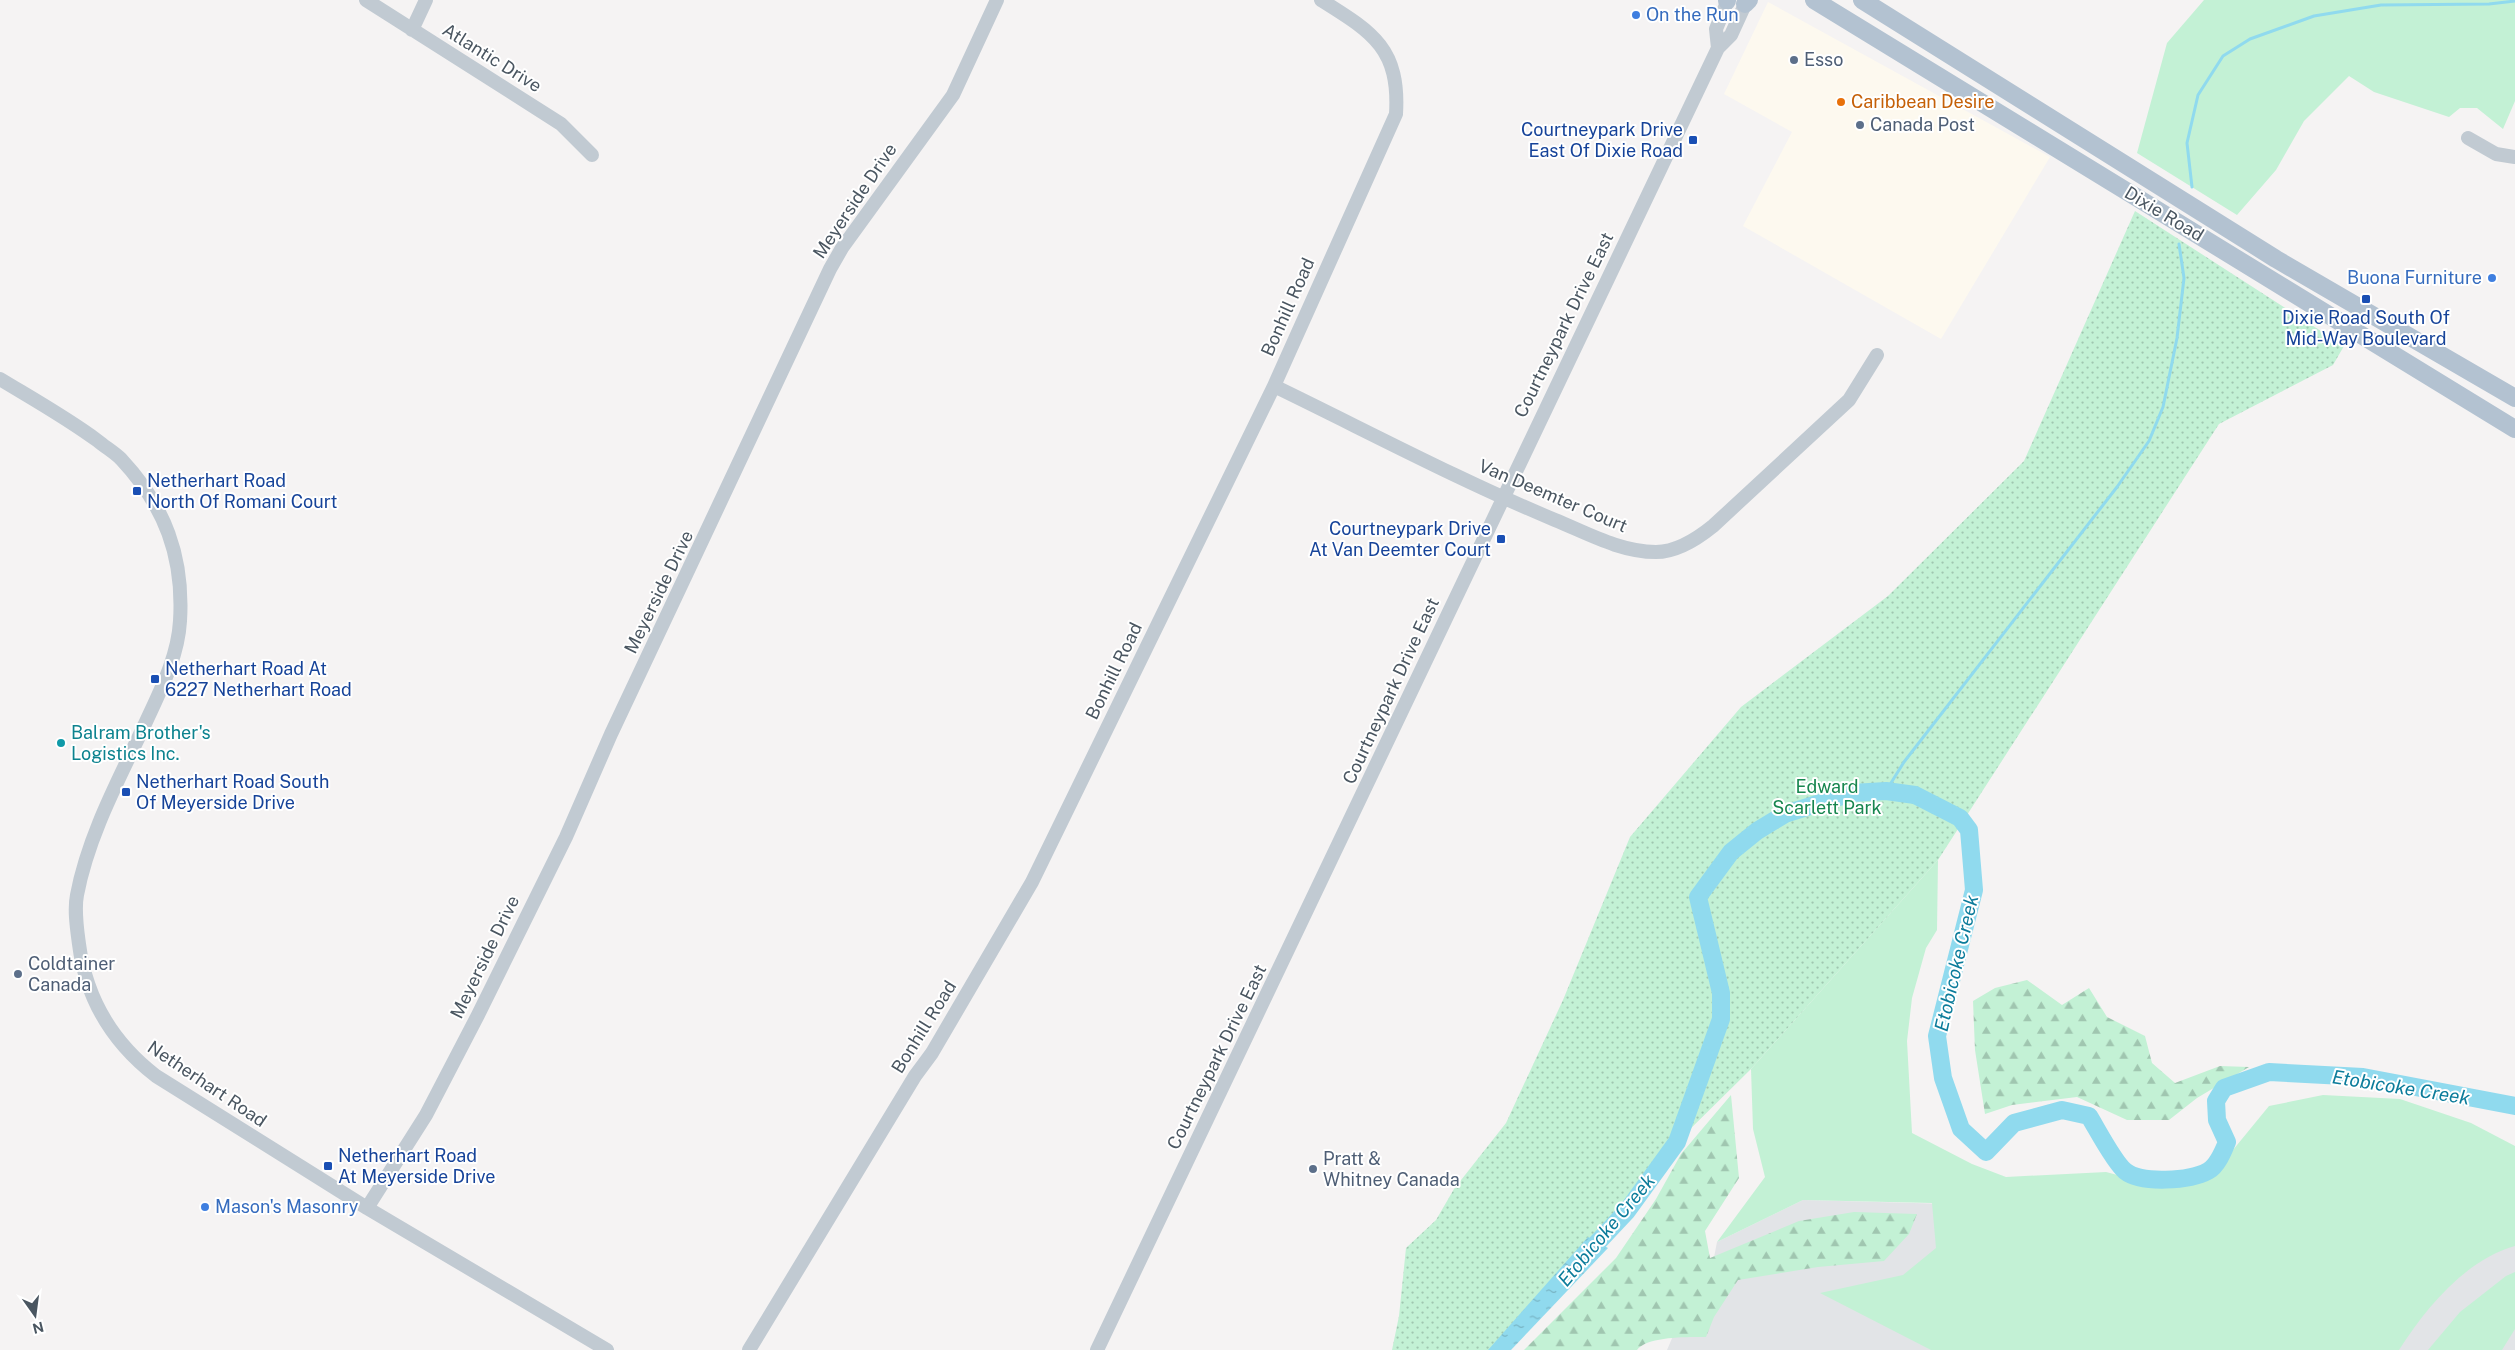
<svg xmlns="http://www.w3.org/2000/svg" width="2515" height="1350" viewBox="0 0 2515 1350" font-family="'Public Sans',sans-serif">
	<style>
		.commercial { fill: #fdf9ef }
		.airport { fill: #e2e4e7 }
		.grass { fill: #c3f1d5 }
		.forest { fill: url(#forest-firs) }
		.park { fill: url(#park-dots) }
		.water { fill: url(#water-ripples) }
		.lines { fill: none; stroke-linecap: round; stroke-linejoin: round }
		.stream { stroke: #90daee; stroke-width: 3 }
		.river { stroke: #90daee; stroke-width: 18 }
		.minor { stroke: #c1cad2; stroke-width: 14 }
		.major { stroke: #b3c2d1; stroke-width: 18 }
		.shop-dot { fill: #3f7fe0; stroke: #fff; stroke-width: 2 }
		.service-dot { fill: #5c6f8a; stroke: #fff; stroke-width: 2 }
		.food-dot { fill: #e8710a; stroke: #fff; stroke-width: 2 }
		.transit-dot { fill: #1a4fb4; stroke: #fff; stroke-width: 2 }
		.culture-dot { fill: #0f9aa8; stroke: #fff; stroke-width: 2 }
		.labels { text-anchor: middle; stroke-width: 4; stroke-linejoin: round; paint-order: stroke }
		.shop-label { font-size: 18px; fill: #366cbe; stroke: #fff; text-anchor: start }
		.street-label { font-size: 18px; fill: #4a5661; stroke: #fff }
		.service-label { font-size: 18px; fill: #4e5e75; stroke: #fff; text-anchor: start }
		.food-label { font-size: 18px; fill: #c56008; stroke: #fff; text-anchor: start }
		.transit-label { font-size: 18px; fill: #164399; stroke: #fff; text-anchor: start }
		.culture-label { font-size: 18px; fill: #0d838f; stroke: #fff; text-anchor: start }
		.park-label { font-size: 18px; fill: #17864f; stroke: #fff }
		.water-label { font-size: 19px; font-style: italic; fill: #0c7c9b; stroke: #fff }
	</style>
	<defs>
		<pattern id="forest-firs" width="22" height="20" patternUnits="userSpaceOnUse" patternTransform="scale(1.25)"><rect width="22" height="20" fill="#c3f1d5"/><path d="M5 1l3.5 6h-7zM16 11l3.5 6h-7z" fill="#a0c6b0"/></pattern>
		<pattern id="park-dots" width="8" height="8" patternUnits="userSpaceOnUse" patternTransform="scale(1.25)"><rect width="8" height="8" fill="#c3f1d5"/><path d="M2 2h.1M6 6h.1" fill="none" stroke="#a0c6b0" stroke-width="1.8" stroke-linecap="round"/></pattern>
		<pattern id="water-ripples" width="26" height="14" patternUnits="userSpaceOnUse" patternTransform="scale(1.25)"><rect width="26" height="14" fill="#90daee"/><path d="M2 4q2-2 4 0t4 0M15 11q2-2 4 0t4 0" fill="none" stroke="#78b4c4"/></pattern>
	</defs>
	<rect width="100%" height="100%" fill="#f5f3f3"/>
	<path class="commercial" d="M1768,2L2050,157L1941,339L1743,226L1792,132L1724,94Z"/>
	<path class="airport" d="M1803,1200L2515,1219V1350H1667L1673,1336L1702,1319L1717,1242Z"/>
	<path class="grass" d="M2204,0H2515V101L2503,129L2477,108H2460L2449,117L2374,92L2349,76L2304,121L2276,170L2237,215L2137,153L2167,43Z
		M1938,860L1937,930L1926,948L1912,998L1907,1041L1912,1133L1972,1164L2006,1177L2106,1172L2167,1188L2219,1167L2269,1106L2323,1095L2400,1099L2471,1123L2515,1146V1246C2465,1260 2426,1308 2399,1350H1931L1820,1293L1903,1275L1936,1248L1932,1203L1803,1200L1717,1242L1765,1177L1753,1129L1751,1069Z
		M2515,1272V1329L2502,1350H2428L2460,1312L2506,1276Z"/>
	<path class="forest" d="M2027,980L2062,1005L2089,988L2107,1017L2145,1036L2152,1063L2175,1083L2220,1066L2249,1067L2197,1098L2169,1120H2127L2077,1097L2012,1105L1985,1114L1975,1050L1973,1001L1995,988Z
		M1731,1095L1739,1178L1705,1231L1710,1258L1799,1221L1854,1212L1917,1214L1909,1234L1884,1261L1818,1267L1738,1280L1714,1317L1706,1337C1689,1337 1647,1336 1637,1350H1524L1616,1258L1656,1199L1681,1154Z"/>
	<path class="park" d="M2135,211L2344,346L2333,365L2219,424L1938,860L1751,1069L1677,1142L1627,1211L1498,1350H1392L1399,1316L1406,1248L1436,1220L1454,1189L1506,1123L1563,1000L1630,837L1741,707L1888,596L2024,461Z"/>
	<path class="water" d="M1588,1237L1608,1248L1511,1350H1488Z"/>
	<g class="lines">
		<path class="stream" d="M2192,187L2187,143L2198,95L2223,56L2250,39L2314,16L2381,5L2489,4L2515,1
			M1886,791L1904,762L2117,487L2149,441L2163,407L2177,338L2184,278L2179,244"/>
		<path class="river" d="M1581,1260L1627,1211L1677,1142L1721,1019V993L1698,897L1731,852L1757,831L1785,814L1852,793L1886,791L1915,795L1960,818L1969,830L1974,890L1937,1036L1943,1078L1961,1129L1986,1152L2014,1123L2062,1110L2089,1116C2097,1129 2114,1162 2125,1171C2141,1184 2190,1181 2208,1171C2217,1166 2223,1152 2227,1142L2217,1120L2216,1101L2224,1088L2269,1072L2363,1077L2515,1106"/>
		<path class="minor" d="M366,0L561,124L592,155
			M412,30L426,0
			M1718,48L1716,29L1728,0
			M2468,138L2496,154L2515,157
			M0,379C33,399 67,418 98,441C105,447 114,452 121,459C165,506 184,557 180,621C178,658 159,693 144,726C119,779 88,836 77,895C74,910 77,929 79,944C86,999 112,1042 156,1076L367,1208L607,1350
			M1274,386C1367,431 1459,480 1555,520C1587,533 1620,552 1656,552C1677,552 1697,539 1713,526L1849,400L1877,355
			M367,1208L426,1115L478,1015L566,837L611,734L830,269L842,248L953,95L997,0
			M749,1350L915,1076L932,1053L1032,882L1274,386L1396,114C1400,48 1372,32 1321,0
			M1097,1350L1718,48L1731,35L1747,0"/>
		<path class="major" d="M1814,0L2515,429
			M1862,0L2276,259L2515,398
			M1727,1V0
			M1745,4L1749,0"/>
	</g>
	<g class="shop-dot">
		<circle cx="1636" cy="15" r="5"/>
		<circle cx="2492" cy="278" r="5"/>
		<circle cx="205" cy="1207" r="5"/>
	</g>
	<g class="service-dot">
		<circle cx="1794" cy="60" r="5"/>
		<circle cx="1860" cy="125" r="5"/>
		<circle cx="18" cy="974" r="5"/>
		<circle cx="1313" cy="1169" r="5"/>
	</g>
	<circle class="food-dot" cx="1841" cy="102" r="5"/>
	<g class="transit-dot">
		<rect x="1688" y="135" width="10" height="10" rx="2.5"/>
		<rect x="2361" y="294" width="10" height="10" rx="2.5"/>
		<rect x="132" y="486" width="10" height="10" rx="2.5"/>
		<rect x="1496" y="534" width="10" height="10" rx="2.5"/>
		<rect x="150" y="674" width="10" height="10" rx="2.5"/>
		<rect x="121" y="787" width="10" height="10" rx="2.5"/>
		<rect x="323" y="1161" width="10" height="10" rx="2.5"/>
	</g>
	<circle class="culture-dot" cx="61" cy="743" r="5"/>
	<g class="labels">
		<g class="shop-label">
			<text x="1646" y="21">On the Run</text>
			<text x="2482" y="284" text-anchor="end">Buona Furniture</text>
			<text x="215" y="1213">Mason's Masonry</text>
		</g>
		<g class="street-label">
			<text transform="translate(492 58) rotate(32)" y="6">Atlantic Drive</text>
			<text transform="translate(855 201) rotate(-56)" y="6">Meyerside Drive</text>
			<text transform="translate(2164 214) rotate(31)" y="6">Dixie Road</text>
			<text transform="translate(1288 307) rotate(-66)" y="6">Bonhill Road</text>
			<text transform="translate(1564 325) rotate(-64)" y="6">Courtneypark Drive East</text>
			<text transform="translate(1553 496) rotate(23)" y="6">Van Deemter Court</text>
			<text transform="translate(659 592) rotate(-64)" y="6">Meyerside Drive</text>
			<text transform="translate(1114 671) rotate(-64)" y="6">Bonhill Road</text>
			<text transform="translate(1391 691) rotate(-65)" y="6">Courtneypark Drive East</text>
			<text transform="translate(485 957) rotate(-64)" y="6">Meyerside Drive</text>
			<text transform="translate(924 1027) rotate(-58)" y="6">Bonhill Road</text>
			<text transform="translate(1217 1057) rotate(-64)" y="6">Courtneypark Drive East</text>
			<text transform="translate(207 1084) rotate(34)" y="6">Netherhart Road</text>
		</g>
		<g class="service-label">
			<text x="1804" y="66">Esso</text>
			<text x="1870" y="131">Canada Post</text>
			<text x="28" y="970">Coldtainer<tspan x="28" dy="21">Canada</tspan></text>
			<text x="1323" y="1165">Pratt &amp;<tspan x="1323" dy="21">Whitney Canada</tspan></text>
		</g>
		<g class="food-label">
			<text x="1851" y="108">Caribbean Desire</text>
		</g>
		<g class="transit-label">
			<text x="1683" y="136" text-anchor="end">Courtneypark Drive<tspan x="1683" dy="21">East Of Dixie Road</tspan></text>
			<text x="2366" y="324" text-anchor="middle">Dixie Road South Of<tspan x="2366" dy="21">Mid-Way Boulevard</tspan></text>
			<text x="147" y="487">Netherhart Road<tspan x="147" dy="21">North Of Romani Court</tspan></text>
			<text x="1491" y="535" text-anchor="end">Courtneypark Drive<tspan x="1491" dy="21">At Van Deemter Court</tspan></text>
			<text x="165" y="675">Netherhart Road At<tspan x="165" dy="21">6227 Netherhart Road</tspan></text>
			<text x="136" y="788">Netherhart Road South<tspan x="136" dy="21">Of Meyerside Drive</tspan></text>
			<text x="338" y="1162">Netherhart Road<tspan x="338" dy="21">At Meyerside Drive</tspan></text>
		</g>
		<g class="culture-label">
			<text x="71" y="739">Balram Brother's<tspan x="71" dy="21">Logistics Inc.</tspan></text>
		</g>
		<g class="park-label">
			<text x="1827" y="793">Edward<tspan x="1827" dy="21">Scarlett Park</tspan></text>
		</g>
		<g class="water-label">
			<text transform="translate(1956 963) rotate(-77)" y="7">Etobicoke Creek</text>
			<text transform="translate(2401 1087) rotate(9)" y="7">Etobicoke Creek</text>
			<text transform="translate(1606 1230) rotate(-50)" y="7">Etobicoke Creek</text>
		</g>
	</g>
	<g transform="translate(35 1315) rotate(166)" stroke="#ffffff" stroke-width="4" paint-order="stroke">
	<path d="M0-4L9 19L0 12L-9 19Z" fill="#4a5661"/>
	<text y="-8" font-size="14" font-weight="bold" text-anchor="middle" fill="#4a5661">N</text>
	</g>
</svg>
